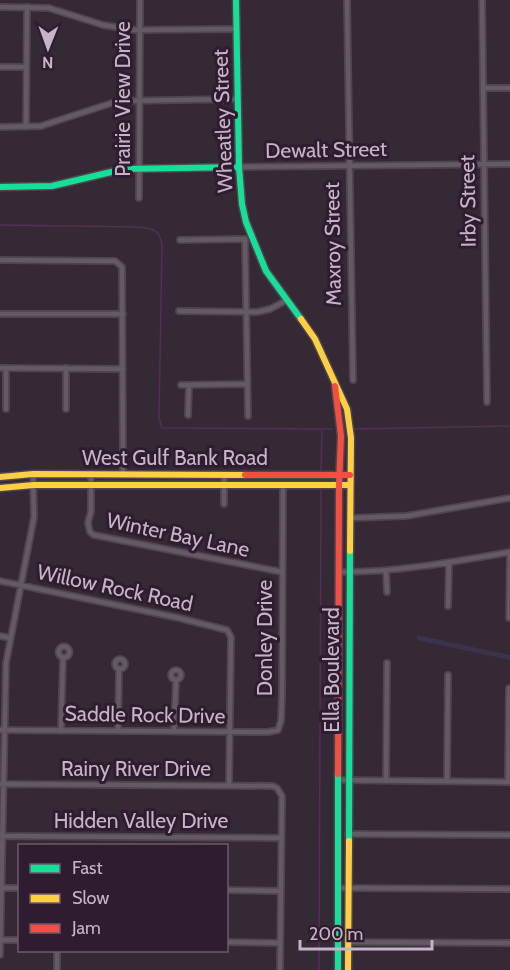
<svg xmlns="http://www.w3.org/2000/svg" width="510" height="970" viewBox="0 0 510 970" font-family="Cabin,sans-serif">
	<style>
		.green { fill: #3a334b }
		.lines { fill: none; stroke-linecap: round; stroke-linejoin: round }
		.stream { stroke: #532e56; stroke-width: 1.5 }
		.street-casing { stroke: #4f454f; stroke-width: 8 }
		.fast-casing { stroke: #4f454f; stroke-width: 9 }
		.slow-casing { stroke: #4f454f; stroke-width: 9 }
		.jam-casing { stroke: #4f454f; stroke-width: 9 }
		.street { stroke: #645965; stroke-width: 4.5 }
		.fast { stroke: #16e098; stroke-width: 6 }
		.slow { stroke: #ffcf43; stroke-width: 6 }
		.jam { stroke: #f24e42; stroke-width: 6 }
		.labels { text-anchor: middle; stroke-width: 6; stroke-linejoin: round; paint-order: stroke }
		.street-label { font-size: 21px; fill: #c7b3c8; stroke: #301c31 }
	</style>
	<rect width="100%" height="100%" fill="#362936"/>
	<path class="green" d="M417,635L510,655V660L417,640Z"/>
	<g class="lines">
		<path class="stream" d="M0,225L137,227C151,228 160,229 162,245L159,418L162,428L322,429L321,472
			M322,429H332
			M354,429L510,426
			M319,970L321,486"/>
		<defs>
			<path id="street" d="M347,0L353,380
				M482,0L487,402
				M0,7L49,8L103,25L134,30L237,29
				M0,67H26
				M483,88H510
				M0,127L41,126L118,101L238,99
				M26,127L27,7
				M239,167L510,164
				M139,198L140,0
				M180,240L245,239L248,416
				M0,260L110,261H115L122,267L123,474
				M179,311L257,312L270,309L287,300
				M0,314H123
				M0,368L123,369
				M6,368V409
				M181,385L247,384
				M66,409V368
				M188,415L189,385
				M91,474V511L88,523L90,532L94,535L282,572
				M224,504V475
				M350,518L406,516L510,498
				M386,571L387,592
				M340,572C398,572 453,562 510,552
				M0,581L179,618L227,630L231,637L229,786
				M448,606L449,563
				M509,618L510,552
				M0,636L10,638
				M58.5 652a5.5 5.5 0 1 1 11 0a5.5 5.5 0 1 1-11 0Z
				M115 664a5 5 0 1 1 10 0a5 5 0 1 1-10 0Z
				M171 675a5 5 0 1 1 10 0a5 5 0 1 1-10 0Z
				M0,730L268,732L278,730L281,721L282,695L283,485
				M61,731L63,657
				M118,731L119,669
				M174,732L176,680
				M339,780L510,782
				M386,781L387,663
				M447,781L448,675
				M508,782L509,688
				M0,784L272,786L277,788L282,796L280,970
				M348,834L510,835
				M0,836L281,838
				M2,888H20
				M338,888L510,889
				M226,890L280,891
				M0,940H20
				M226,942L280,943
				M348,942L510,943
				M57,950V970
				M0,955L6,663L34,517L33,474"/>
			<path id="fast" d="M236,0L239,167L242,204L246,222L266,271L301,319
				M0,187L52,186L124,169L239,167
				M349,841L350,551
				M338,970V774"/>
			<path id="slow" d="M301,319L315,339L347,409L351,438L350,551
				M0,477L33,474L245,475
				M0,488L34,485H350
				M348,970L349,841"/>
			<path id="jam" d="M335,386L341,436L339,485L338,774
				M245,475H350"/>
		</defs>
		<use href="#street" class="street-casing"/>
		<use href="#fast" class="fast-casing"/>
		<use href="#slow" class="slow-casing"/>
		<use href="#jam" class="jam-casing"/>
		<use href="#street" class="street"/>
		<use href="#fast" class="fast"/>
		<use href="#slow" class="slow"/>
		<use href="#jam" class="jam"/>
	</g>
	<g class="labels">
		<g class="street-label">
			<text transform="translate(123 99) rotate(-90)" y="7">Prairie View Drive</text>
			<text transform="translate(223 121) rotate(-92)" y="7">Wheatley Street</text>
			<text transform="translate(326 150) rotate(-1)" y="7">Dewalt Street</text>
			<text transform="translate(468 201) rotate(-91)" y="7">Irby Street</text>
			<text transform="translate(333 244) rotate(-91)" y="7">Maxroy Street</text>
			<text x="175" y="465">West Gulf Bank Road</text>
			<text transform="translate(178 535) rotate(12)" y="7">Winter Bay Lane</text>
			<text transform="translate(115 588) rotate(12)" y="7">Willow Rock Road</text>
			<text transform="translate(265 638) rotate(-90)" y="7">Donley Drive</text>
			<text transform="translate(332 670) rotate(-90)" y="7">Ella Boulevard</text>
			<text transform="translate(145 715) rotate(1)" y="7">Saddle Rock Drive</text>
			<text x="136" y="776">Rainy River Drive</text>
			<text x="141" y="828">Hidden Valley Drive</text>
		</g>
	</g>
	<rect x="18" y="844" width="210" height="108" fill="#301c31" stroke="#6c586d" stroke-width="1.5"/>
	<rect x="30" y="864" width="30" height="9" fill="#16e098" stroke="#6c586d" stroke-width="1.5"/>
	<text x="72" y="874" font-size="18" fill="#c7b3c8">Fast</text>
	<rect x="30" y="894" width="30" height="9" fill="#ffcf43" stroke="#6c586d" stroke-width="1.5"/>
	<text x="72" y="904" font-size="18" fill="#c7b3c8">Slow</text>
	<rect x="30" y="924" width="30" height="9" fill="#f24e42" stroke="#6c586d" stroke-width="1.5"/>
	<text x="72" y="934" font-size="18" fill="#c7b3c8">Jam</text>
	<g transform="translate(48 48) rotate(181)" stroke="#301c31" stroke-width="4.5" paint-order="stroke">
	<path d="M0-4.5L10 22L0 15L-10 22Z" fill="#c7b3c8"/>
	<text y="-9" font-size="16" font-weight="bold" text-anchor="middle" fill="#c7b3c8">N</text>
	</g>
	<path d="M300 940v9h132v-9" fill="none" stroke="#c7b3c8" stroke-width="3"/>
	<text x="309" y="940" font-size="18" fill="#c7b3c8" stroke="#301c31" stroke-width="4.5" paint-order="stroke">200 m</text>
</svg>
